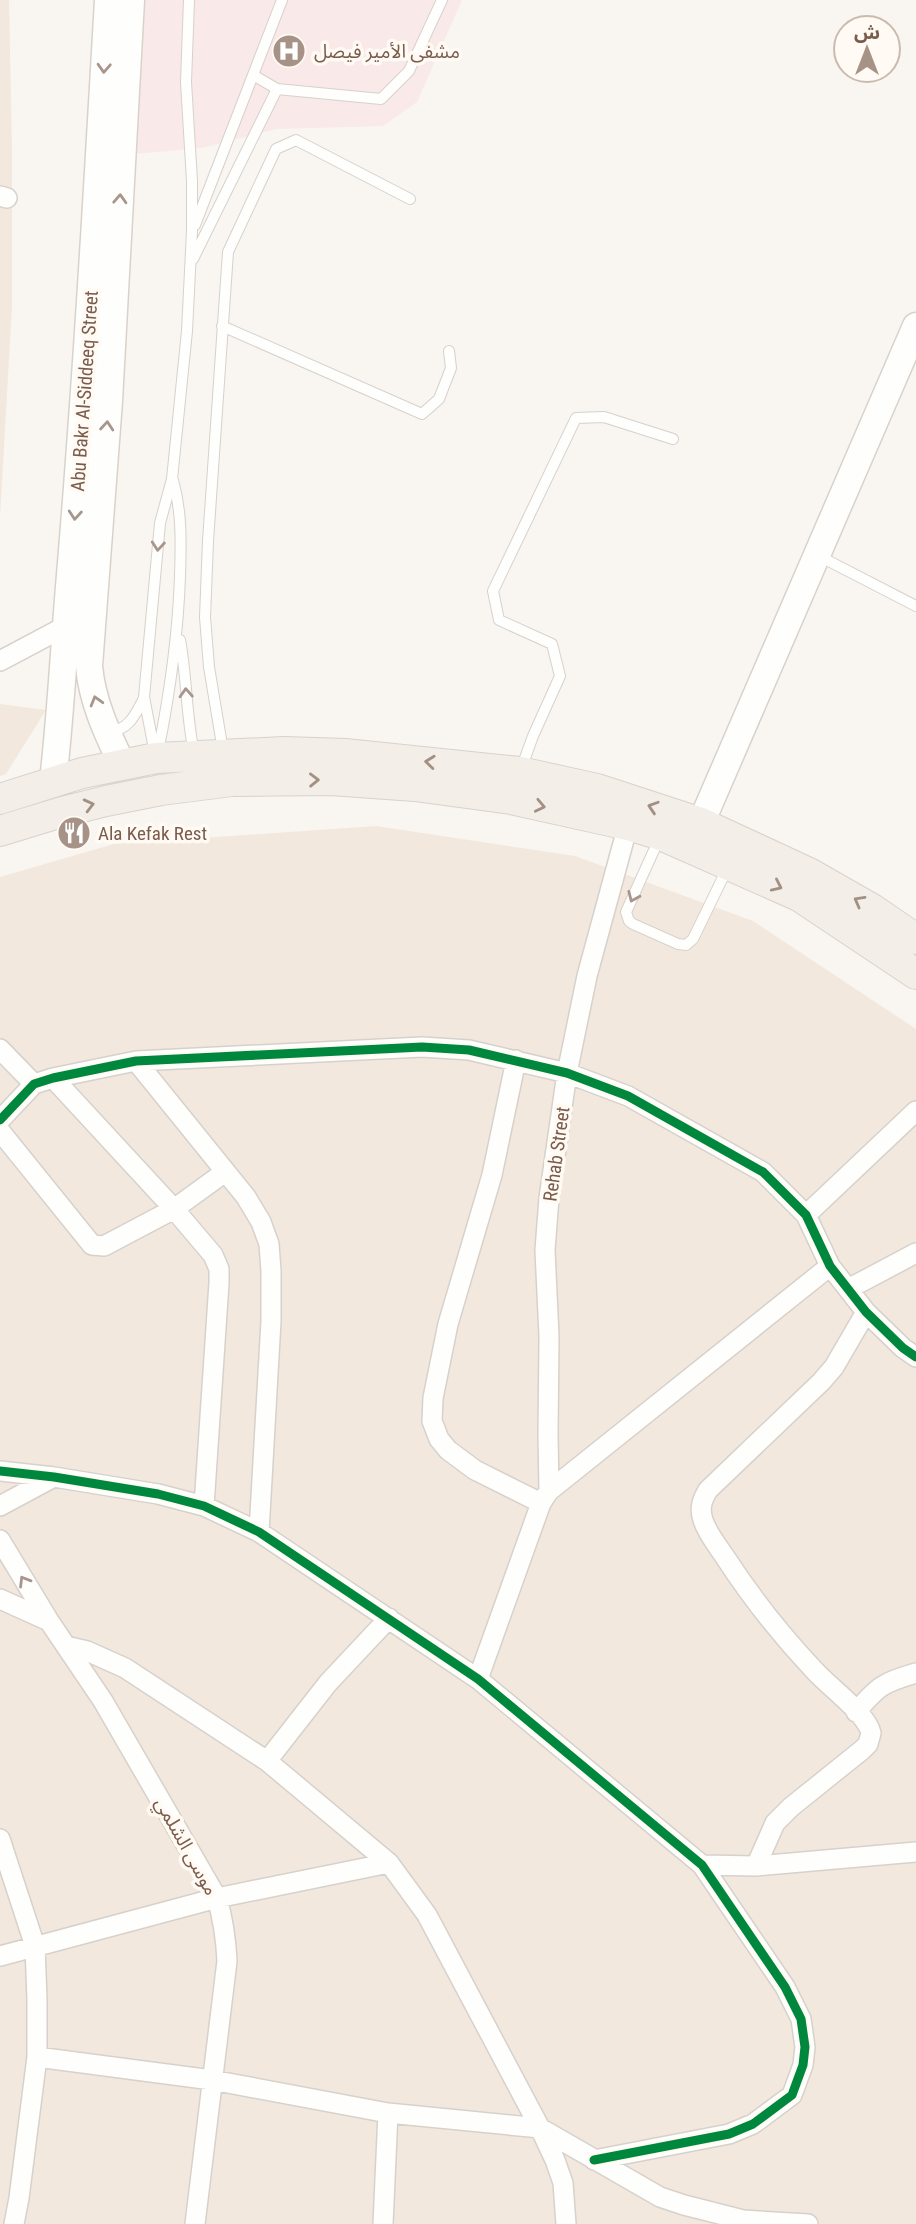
<svg xmlns="http://www.w3.org/2000/svg" width="916" height="2224" viewBox="0 0 916 2224" font-family="'Roboto Condensed','Noto Sans Arabic',sans-serif">
	<style>
		.residential { fill: #f2e8de }
		.medical { fill: #fae9e9 }
		.lines { fill: none; stroke-linecap: round; stroke-linejoin: round }
		.lane-casing { stroke: #d7d1cb; stroke-width: 12 }
		.street-casing { stroke: #d7d1cb; stroke-width: 22 }
		.secondary-casing { stroke: #d9d2cb; stroke-width: 29 }
		.primary-casing { stroke: #dad1cc; stroke-width: 32 }
		.lane { stroke: #fefefd; stroke-width: 10 }
		.street { stroke: #fefefd; stroke-width: 19 }
		.secondary { stroke: #fefefd; stroke-width: 26 }
		.primary { stroke: #f3eee8; stroke-width: 30 }
		.cycleway-casing { stroke: #fffaf3; stroke-width: 13 }
		.cycleway { stroke: #00873e; stroke-width: 9 }
		.oneway { stroke: #a8958b }
		.oneway2 { stroke: #a48f83 }
		.labels { text-anchor: middle; stroke-width: 7; stroke-linejoin: round; paint-order: stroke }
		.poi-label { font-size: 19px; fill: #7a5c4d; stroke: #fffaf3; text-anchor: start }
		.street-label { font-size: 19px; fill: #7a5c4d; stroke: #fffaf3 }
	</style>
	<rect width="100%" height="100%" fill="#f9f5f0"/>
	<path class="residential" d="M0,0H9L12,153V306L0,517Z
		M0,704L46,710L6,774L0,776Z
		M376,826L575,856L753,921L916,1029V2224H0V877L114,844Z"/>
	<path class="medical" d="M140,0H462L417,102L383,126L277,129L202,148L134,154Z"/>
	<g class="lines">
		<defs>
			<path id="lane" d="M253,75L277,89L381,99L409,71L442,0
				M195,225L282,0
				M193,259L277,89
				M222,326L422,414L439,399L451,368L449,351
				M817,555L916,606
				M180,640C187,677 186,715 194,753
				M109,731C129,731 136,713 144,698
				M223,751L209,667L205,617L208,541L228,252L276,149L296,140L410,199
				M158,752C170,692 178,638 180,576C181,543 182,512 173,480
				M155,754L144,697L160,523L172,479L187,331L192,231V181L186,82L189,0
				M521,769L533,736L560,676L552,644L499,620L493,591L576,418L604,417L673,439
				M659,839L626,912L629,921L633,924L678,944L686,945L693,939L727,869"/>
			<path id="street" d="M0,196L7,198
				M0,661L66,626
				M0,1049L34,1084
				M516,1060L492,1175L448,1324L433,1398L432,1421L439,1439L448,1450L475,1470L541,1503
				M136,1061L246,1197L261,1222L269,1244L271,1271V1321L259,1532
				M53,1078L174,1209L213,1255L219,1269V1283L204,1506
				M0,1120L34,1084L53,1078L136,1061L422,1047L469,1050L567,1073L628,1096L763,1172L806,1215L830,1266L866,1312L903,1348L916,1357
				M0,1131L92,1245L104,1246L174,1209L225,1172
				M806,1215L916,1111
				M848,1289L916,1253
				M0,1471L54,1477L158,1494L204,1506L259,1532L478,1679L702,1865L785,1987L801,2019L805,2047L803,2065L792,2095L753,2124L729,2134L594,2160
				M549,1491L548,1435L549,1336L545,1250L549,1198L567,1073L587,976L628,825
				M0,1506L54,1477
				M0,1540L49,1621L103,1701L217,1898C223,1919 226,1939 227,1961L195,2224
				M0,1599L49,1621
				M66,1646L87,1651L125,1668L267,1761L389,1863L427,1915L540,2128L555,2160L563,2183L566,2224
				M478,1679L541,1503L549,1491L830,1266
				M856,1712C878,1686 884,1682 916,1673
				M267,1761L328,1683L389,1618
				M0,1839L35,1946L37,2000V2057L19,2198L14,2224
				M702,1865L756,1866L916,1852
				M756,1866L775,1823L791,1807L862,1750L868,1744L871,1733C867,1714 828,1686 814,1670C781,1635 751,1597 725,1557C717,1545 707,1533 703,1520C699,1508 702,1500 708,1490L821,1382L834,1367L866,1312
				M0,1956L217,1898L389,1863
				M37,2057L212,2080L388,2113L540,2128L660,2197L684,2205L743,2220L808,2224
				M383,2224L388,2113"/>
			<path id="secondary" d="M122,764C107,733 92,701 89,666L109,401L131,0
				M53,781C61,713 64,644 70,575C86,384 97,192 108,0
				M701,823L916,326"/>
			<path id="primary" d="M0,799L82,773L156,758L284,752L345,754L520,772L597,789L701,823L809,873L872,909L916,939
				M0,831L62,812L106,801L161,790L232,781L331,780L415,786L511,799L628,825L661,835L799,896L916,974"/>
		</defs>
		<use href="#lane" class="lane-casing"/>
		<use href="#street" class="street-casing"/>
		<use href="#secondary" class="secondary-casing"/>
		<use href="#primary" class="primary-casing"/>
		<use href="#lane" class="lane"/>
		<use href="#street" class="street"/>
		<use href="#secondary" class="secondary"/>
		<use href="#primary" class="primary"/>
		<defs>
			<path id="cycleway" d="M0,1120L34,1084L53,1078L136,1061L422,1047L469,1050L567,1073L628,1096L763,1172L806,1215L830,1266L866,1312L903,1348L916,1357
				M0,1471L54,1477L158,1494L204,1506L259,1532L478,1679L702,1865L785,1987L801,2019L805,2047L803,2065L792,2095L753,2124L729,2134L594,2160"/>
		</defs>
		<use href="#cycleway" class="cycleway-casing"/>
		<use href="#cycleway" class="cycleway"/>
	</g>
	<defs><path id="oneway-chevron" d="M-2-3.5L2.5 0L-2 3.5" fill="none" stroke-width="1.6" stroke-linecap="round" stroke-linejoin="round" transform="scale(1.75)"/></defs>
	<g class="oneway">
		<use href="#oneway-chevron" transform="translate(104 68) rotate(93)"/>
		<use href="#oneway-chevron" transform="translate(120 199) rotate(-87)"/>
		<use href="#oneway-chevron" transform="translate(107 426) rotate(-85)"/>
		<use href="#oneway-chevron" transform="translate(75 515) rotate(95)"/>
		<use href="#oneway-chevron" transform="translate(158 546) rotate(95)"/>
		<use href="#oneway-chevron" transform="translate(186 693) rotate(-93)"/>
		<use href="#oneway-chevron" transform="translate(96 701) rotate(-106)"/>
		<use href="#oneway-chevron" transform="translate(633 897) rotate(114)"/>
		<use href="#oneway-chevron" transform="translate(24 1581) rotate(-121)"/>
	</g>
	<g class="oneway2">
		<use href="#oneway-chevron" transform="translate(430 762) rotate(-174)"/>
		<use href="#oneway-chevron" transform="translate(314 780) rotate(-1)"/>
		<use href="#oneway-chevron" transform="translate(89 805) rotate(-14)"/>
		<use href="#oneway-chevron" transform="translate(540 806) rotate(12)"/>
		<use href="#oneway-chevron" transform="translate(653 807) rotate(-162)"/>
		<use href="#oneway-chevron" transform="translate(777 886) rotate(25)"/>
		<use href="#oneway-chevron" transform="translate(859 901) rotate(-151)"/>
	</g>
	<defs>
		<symbol id="hospital-disc" viewBox="-11 -11 22 22"><circle r="9.5" fill="#a69286" stroke="#fffaf3"/><path d="M-5-5h3v3.5h4V-5h3V5h-3V1.5h-4V5h-3Z" fill="#fff"/></symbol>
		<symbol id="restaurant-disc" viewBox="-11 -11 22 22"><circle r="9.5" fill="#a69286" stroke="#fffaf3"/><path d="M-5-6h1v4h1v-4h1v4h1v-4h1v5L-1.5 .5V6h-2V.5L-5-1ZM5-6V6H3V1.5H1.5Q1.5-4 5-6Z" fill="#fff"/></symbol>
	</defs>
	<g fill-rule="evenodd">
		<use href="#hospital-disc" x="270" y="32" width="38" height="38"/>
		<use href="#restaurant-disc" x="55" y="814" width="38" height="38"/>
	</g>
	<g class="labels">
		<g class="poi-label">
			<text x="314" y="58">مشفى الأمير فيصل</text>
			<text x="98" y="840">Ala Kefak Rest</text>
		</g>
		<g class="street-label">
			<text transform="translate(84 391) rotate(-86)" y="7">Abu Bakr Al-Siddeeq Street</text>
			<text transform="translate(556 1154) rotate(-82)" y="7">Rehab Street</text>
			<text transform="translate(187 1846) rotate(61)" y="7">موسى الشلمي</text>
		</g>
	</g>
	<g transform="translate(867 49)"><circle r="33" fill="#fffaf3" stroke="#cabbb1" stroke-width="2"/>
	<path d="M0-5L12 26L0 18L-12 26Z" fill="#a69286"/>
	<text y="-10" font-size="19" font-weight="bold" text-anchor="middle" fill="#7a5c4d">ش</text>
	</g>
</svg>
